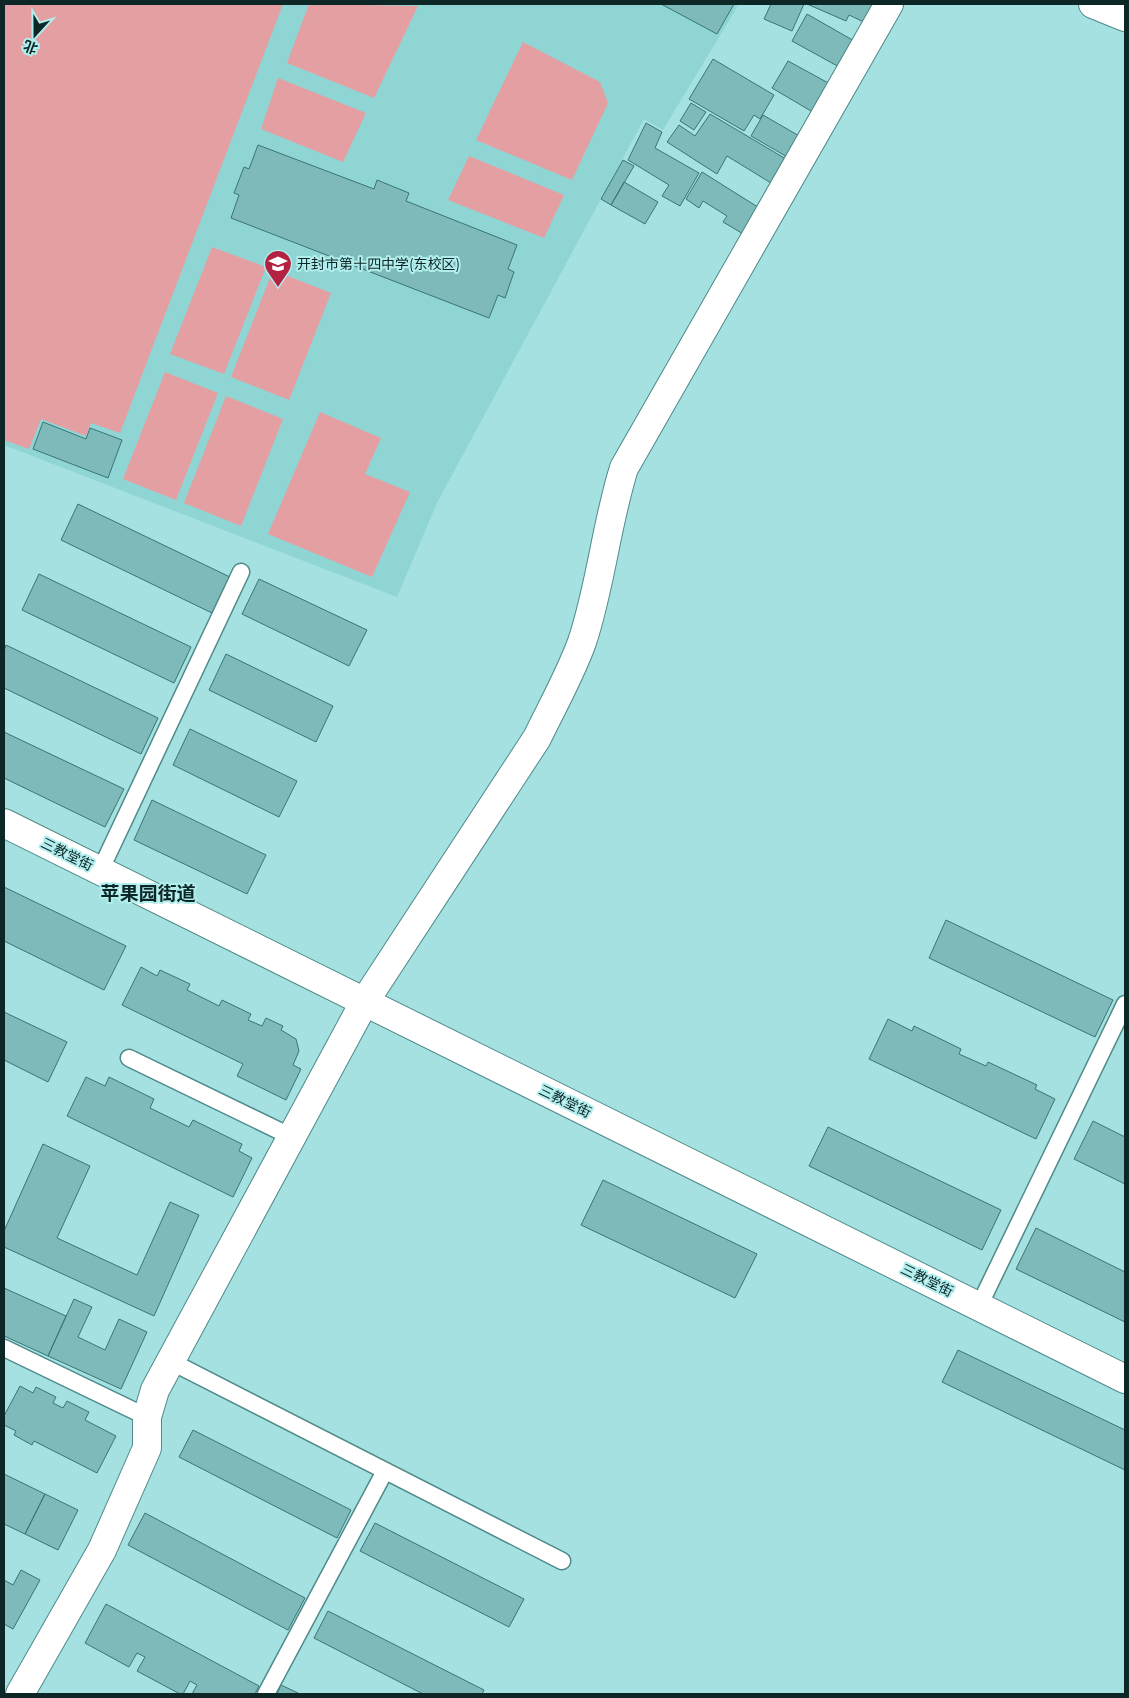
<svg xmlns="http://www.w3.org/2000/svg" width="1129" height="1698" viewBox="0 0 1129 1698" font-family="Montserrat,'Noto Sans SC',sans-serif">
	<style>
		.built { fill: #8fd5d4 }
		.green { fill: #e49fa3 }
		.building { fill: #7fbaba; stroke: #397575 }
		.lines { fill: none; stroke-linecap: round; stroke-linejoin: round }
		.service-casing { stroke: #4f8a8a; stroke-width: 19 }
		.minor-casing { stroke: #4f8a8a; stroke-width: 30 }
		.tertiary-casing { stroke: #4f8a8a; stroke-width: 30 }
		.primary-casing { stroke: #4f8a8a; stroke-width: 30 }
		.service { stroke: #fff; stroke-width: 16 }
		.minor { stroke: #fff; stroke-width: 28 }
		.tertiary { stroke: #fff; stroke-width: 28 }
		.primary { stroke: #fff; stroke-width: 28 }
		.labels { text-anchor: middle; stroke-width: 4; stroke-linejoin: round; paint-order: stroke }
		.poi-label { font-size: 14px; fill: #0d2626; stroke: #b1eeed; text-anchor: start }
		.street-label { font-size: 14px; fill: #0d2626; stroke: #b1eeed }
		.district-label { font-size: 19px; font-weight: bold; fill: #0d2626; stroke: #b1eeed }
	</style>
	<rect width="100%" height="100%" fill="#a4e1e0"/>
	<path class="built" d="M4,4H739L663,130L644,119L437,503L397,597L4,445Z"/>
	<path class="green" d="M4,4H283L120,433L91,423L86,436L41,419L29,449L4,440Z
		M309,4L418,6L374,98L287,63Z
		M523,42L600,82L608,103L572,180L476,140Z
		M278,78L366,113L343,162L261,129Z
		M469,156L564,195L544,238L448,200Z
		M212,247L266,267L224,374L170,354Z
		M273,270L331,293L289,400L231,377Z
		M165,372L218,393L176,500L123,479Z
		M226,396L283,419L241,526L184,503Z
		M320,412L381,438L365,474L410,492L372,577L268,534Z"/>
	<path class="building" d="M661,4H734L717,34Z
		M771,4H804L792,31L764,19Z
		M807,4H875L866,23L849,15L846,21Z
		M807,14L856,42L841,68L792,41Z
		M713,59L774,95L760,119L754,115L744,131L689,99Z
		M788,61L832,85L816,114L772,88Z
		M691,103L706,112L694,130L680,121Z
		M710,114L786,159L771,183L727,156L717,174L667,142L679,125L695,136Z
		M763,115L801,137L789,158L751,136Z
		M646,123L662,132L655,148L699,173L680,206L662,196L669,185L628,160Z
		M258,145L374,189L377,180L409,193L406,201L517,245L508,269L514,272L505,298L498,295L489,318L231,218L239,195L234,193L244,167L249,169Z
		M623,160L634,166L611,205L601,199Z
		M702,172L761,209L745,235L723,222L727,216L703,201L699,208L686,199Z
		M624,182L658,202L645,224L611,205Z
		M43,422L86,439L90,428L122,440L108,478L33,449Z
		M78,504L230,577L212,613L61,540Z
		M39,574L191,647L174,683L22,610Z
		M259,579L367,630L349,666L242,614Z
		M6,645L158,718L141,754L4,688V651Z
		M226,654L333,706L316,742L209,690Z
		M190,729L297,781L279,817L173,765Z
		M4,732L124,789L105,827L4,778Z
		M152,800L266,855L247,894L134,840Z
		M4,887L126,946L104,990L4,941Z
		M946,920L1113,1000L1095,1037L929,958Z
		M141,967L157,976L160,970L190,984L187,990L219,1006L222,1000L251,1014L248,1020L262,1026L266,1018L283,1026L281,1030L296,1039L299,1051L293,1065L301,1069L286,1100L237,1076L243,1064L122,1005Z
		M4,1012L67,1042L48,1082L4,1060Z
		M888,1019L912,1031L914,1026L961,1049L959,1054L986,1066L988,1062L1037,1085L1035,1089L1055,1099L1036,1139L869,1059Z
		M86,1077L105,1086L109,1077L154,1099L150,1108L189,1127L193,1120L242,1144L239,1151L252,1158L233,1197L67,1116Z
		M1093,1121L1125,1137V1184L1074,1159Z
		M828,1127L1001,1210L982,1250L809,1166Z
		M43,1144L90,1166L57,1238L137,1275L170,1202L199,1215L154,1316L4,1247V1231Z
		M603,1180L757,1254L735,1298L581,1225Z
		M1036,1228L1125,1272V1322L1016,1269Z
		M4,1288L66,1316L48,1356L4,1336Z
		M74,1299L92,1307L78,1337L105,1350L119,1319L147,1332L121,1389L48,1356Z
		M958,1350L1125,1430V1470L942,1382Z
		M20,1386L33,1393L36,1387L56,1397L53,1403L63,1408L67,1401L89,1412L85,1420L116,1436L97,1473L34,1441L32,1445L14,1435L16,1431L4,1425V1416Z
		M193,1430L351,1510L337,1538L179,1457Z
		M4,1474L45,1494L25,1534L4,1524Z
		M45,1494L78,1510L58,1550L25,1534Z
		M145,1513L305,1598L288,1630L128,1545Z
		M375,1523L524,1599L509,1627L360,1551Z
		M21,1570L40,1580L13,1629L4,1624V1580L13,1585Z
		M106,1604L259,1686L255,1694H192L197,1685L190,1681L183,1694H180L137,1671L145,1657L137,1653L129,1667L85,1643Z
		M328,1611L484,1690L482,1694H423L314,1638Z
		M281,1685L300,1694H277Z"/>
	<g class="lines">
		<defs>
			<path id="service" d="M100,871L241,572
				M129,1058L292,1137
				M979,1306L1125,1004
				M4,1348L147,1417
				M170,1361L562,1561
				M266,1694L385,1471"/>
			<path id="minor" d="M20,1694L102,1550L147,1448V1417L155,1390L365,1001L537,738C552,707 570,675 582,642C601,585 606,525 624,468L889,4"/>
			<path id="tertiary" d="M4,823L1125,1379"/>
			<path id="primary" d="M1093,4L1125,17"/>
		</defs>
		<use href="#service" class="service-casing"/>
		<use href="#minor" class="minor-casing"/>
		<use href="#tertiary" class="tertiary-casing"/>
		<use href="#primary" class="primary-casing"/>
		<use href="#service" class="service"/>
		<use href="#minor" class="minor"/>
		<use href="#tertiary" class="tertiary"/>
		<use href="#primary" class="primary"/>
	</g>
	<defs>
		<symbol id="school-pin" viewBox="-11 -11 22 30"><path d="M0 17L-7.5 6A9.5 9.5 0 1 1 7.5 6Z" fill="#b42241" stroke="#b1eeed"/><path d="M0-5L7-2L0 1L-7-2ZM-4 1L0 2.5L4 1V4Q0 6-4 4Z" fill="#fff"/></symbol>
	</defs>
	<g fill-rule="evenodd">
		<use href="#school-pin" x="262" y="248" width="32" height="43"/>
	</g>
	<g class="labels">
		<g class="poi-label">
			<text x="297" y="269">开封市第十四中学(东校区)</text>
		</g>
		<g class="street-label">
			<text transform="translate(67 854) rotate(26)" y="5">三教堂街</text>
			<text transform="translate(565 1101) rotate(26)" y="5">三教堂街</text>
			<text transform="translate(927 1280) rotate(26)" y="5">三教堂街</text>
		</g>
		<g class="district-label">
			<text x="148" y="900">苹果园街道</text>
		</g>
	</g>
	<rect width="1129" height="1698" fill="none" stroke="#0d2626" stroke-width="10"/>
	<g transform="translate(35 35) rotate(201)" stroke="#b1eeed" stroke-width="4" paint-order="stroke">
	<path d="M0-4L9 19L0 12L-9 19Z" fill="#0d2626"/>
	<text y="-8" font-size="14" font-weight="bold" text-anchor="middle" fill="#0d2626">北</text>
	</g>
</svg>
